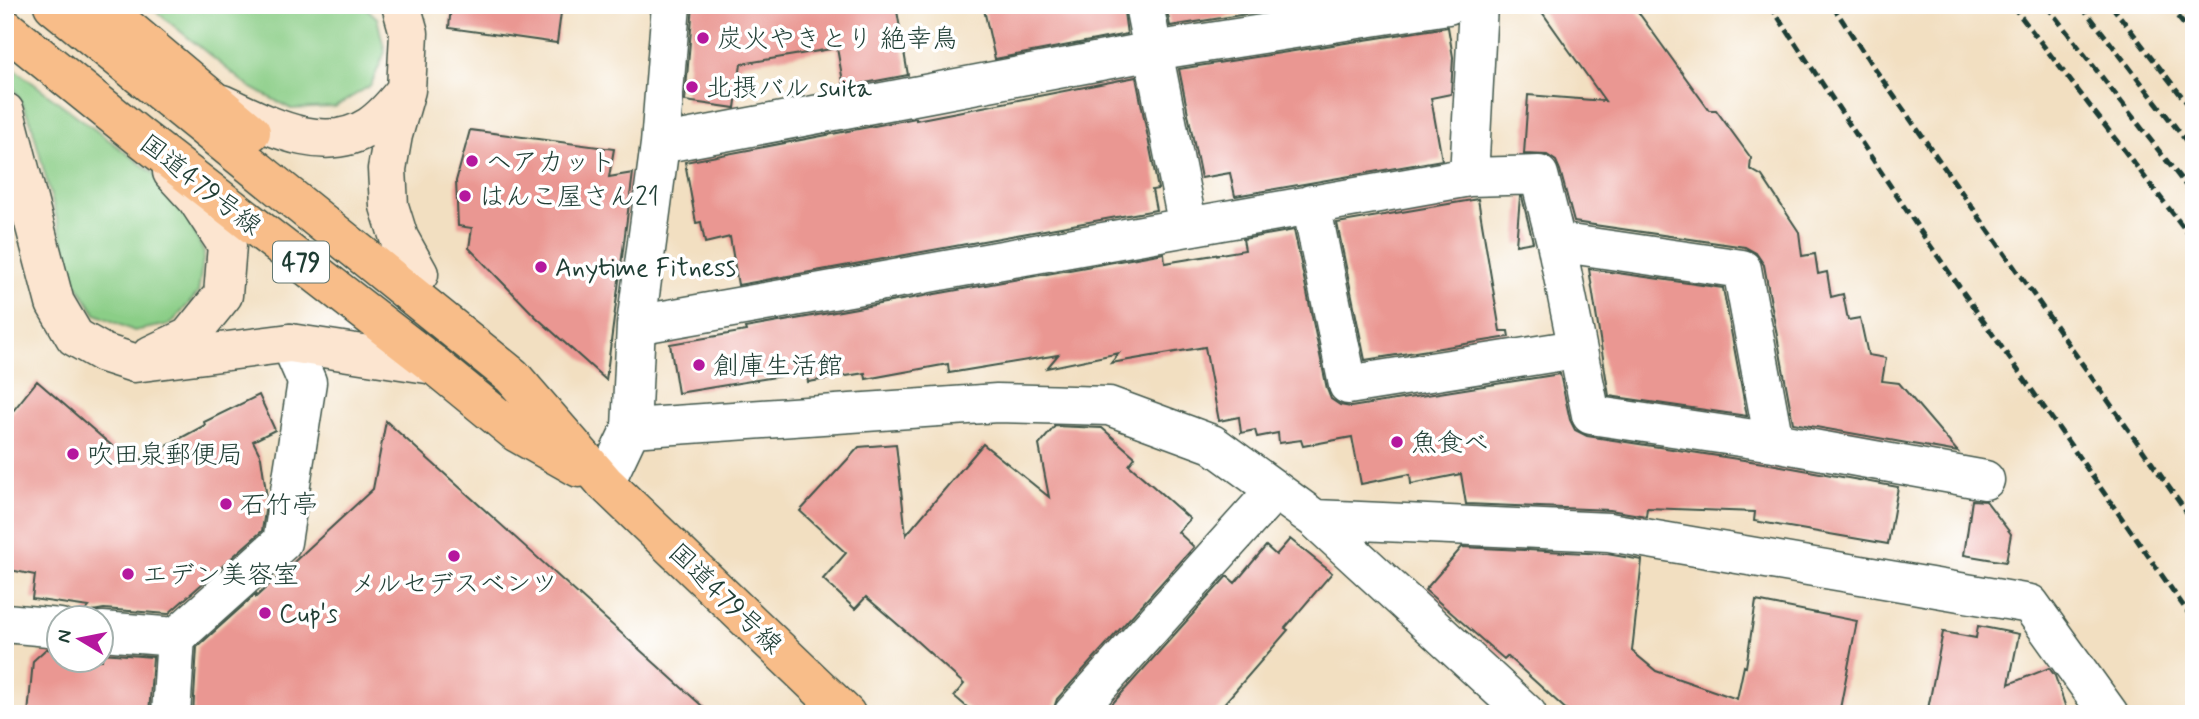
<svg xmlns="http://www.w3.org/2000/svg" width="2199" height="719" viewBox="0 0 2199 719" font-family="Mynerve,'Klee One',sans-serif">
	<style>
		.green { fill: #8bce87; stroke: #55865e; stroke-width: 2 }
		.building { fill: #ea9792 }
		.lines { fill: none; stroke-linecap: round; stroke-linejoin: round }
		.street-casing { stroke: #3f5549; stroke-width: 41 }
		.secondary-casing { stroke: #3f5549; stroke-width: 41 }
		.highway-casing { stroke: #3f5549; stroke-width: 41 }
		.street { stroke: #fff; stroke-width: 38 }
		.secondary { stroke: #fce5d0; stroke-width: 38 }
		.highway { stroke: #f8bd89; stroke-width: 38 }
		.rail { stroke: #1f3d34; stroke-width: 5; stroke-dasharray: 10 5; stroke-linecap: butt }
		.poi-dot { fill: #b5179e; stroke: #fff; stroke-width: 2.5 }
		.labels { text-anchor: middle; stroke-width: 7; stroke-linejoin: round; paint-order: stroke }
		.shield { fill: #fff; stroke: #627771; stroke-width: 2 }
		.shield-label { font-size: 24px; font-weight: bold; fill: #1f3d34 }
		.poi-label { font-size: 26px; fill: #1f3d34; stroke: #fff; text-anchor: start }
		.street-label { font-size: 26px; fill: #1f3d34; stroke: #fff }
	</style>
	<rect width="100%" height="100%" fill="#fff"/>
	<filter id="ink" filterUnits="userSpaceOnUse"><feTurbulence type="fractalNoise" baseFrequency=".0143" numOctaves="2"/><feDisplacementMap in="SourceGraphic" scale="14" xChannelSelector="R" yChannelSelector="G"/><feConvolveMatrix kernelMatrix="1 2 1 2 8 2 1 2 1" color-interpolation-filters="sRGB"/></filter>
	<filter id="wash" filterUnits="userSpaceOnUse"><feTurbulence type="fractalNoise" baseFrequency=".00686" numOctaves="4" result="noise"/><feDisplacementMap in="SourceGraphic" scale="28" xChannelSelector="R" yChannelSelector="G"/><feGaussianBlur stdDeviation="1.57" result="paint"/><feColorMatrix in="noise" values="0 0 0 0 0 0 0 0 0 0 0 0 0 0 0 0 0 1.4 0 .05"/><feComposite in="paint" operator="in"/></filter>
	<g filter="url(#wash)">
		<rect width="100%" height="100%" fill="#f2dfc1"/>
		<path class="green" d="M148,5H363L377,18L385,52L371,85L335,107L291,109L248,86Z
			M13,68L166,183L188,218L204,253L198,293L171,324L134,331L96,314L73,279L31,122L8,76Z"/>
		<g id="blocks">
			<path class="building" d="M451,5H562L557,43L449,28Z
				M693,5H896L908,75L844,87L837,48L741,64L735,108L685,101Z
				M983,5H1123L1127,34L995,59Z
				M1166,5H1304L1170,26Z
				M1537,5H1633L1709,110H1716L1751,158L1750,169L1762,176L1799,232L1802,256L1815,254L1818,274L1827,272L1831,297L1843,294L1848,320L1860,318L1868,355L1886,358L1882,381L1899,383L1958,452L1793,423L1764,265L1756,253L1745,247L1574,222L1560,170L1556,161L1547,155L1524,154L1528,95L1605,101Z
				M1448,27L1453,57L1451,94L1431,98L1442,160L1235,196L1230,173L1201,178L1179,69Z
				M1136,77L1158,189L1152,190L1156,210L738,285L730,237L705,243L701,222L696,223L685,162L916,118V120Z
				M470,130L614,149L609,177L633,173L606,380L536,317L469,248L472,228L458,226L456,181Z
				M1520,197H1522L1533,242L1516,245Z
				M1478,199L1500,331H1508L1509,337L1365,360L1337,223Z
				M1294,230L1327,389L1331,399L1340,405L1351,407L1560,374L1570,420L1575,430L1587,436L1770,464L1898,487L1888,544L1754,521L1755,512L1647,508L1646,516L1610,510L1466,504L1461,474L1411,484L1410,474L1361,484L1352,437L1303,446L1301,440L1279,443L1278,433L1257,437L1255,430L1241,433L1239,417L1219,421L1205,347L1111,363L1119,353L1047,368L1058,355L949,373L948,364L866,379L865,373L808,382L806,372L678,393L670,344L746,331L745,328L1164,253L1165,263L1245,250L1243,239Z
				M1589,269L1723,288L1747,416L1609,396Z
				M37,381L133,464L205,425L204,422L259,395L275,430L253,441L261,457L267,498L262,531L168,614L104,609L93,611L85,618H79L89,607L32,599L35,575L5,569V421Z
				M386,421L711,714H193L197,647L256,594V597L373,489Z
				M1055,426L1102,428L1135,457L1129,465L1190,519L1178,532L1194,547L1057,699L1052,714H975L954,696L964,684L910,635L866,597L855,609L823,579L846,553L800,511L859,447L896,444L906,535L983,444L1049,497L1039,445Z
				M1972,500L1986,501L2011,534L2006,562L1964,555Z
				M1290,539L1332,573L1285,628L1288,630L1215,714H1103L1227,576L1235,583L1266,546L1276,555Z
				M1462,547L1607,554L1642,560L1632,651L1656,671L1737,699L1744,666L1746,667L1756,601L1857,621L1839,714H1571L1507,656L1504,659L1425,590Z
				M1978,626L2019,634L2009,684L2049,668L2055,676L2068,714H1927L1943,632L1976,638Z
				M46,649L60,650V660H102V653L153,657L149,714H28L33,661Z"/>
		</g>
	</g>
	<g filter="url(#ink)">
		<use href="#blocks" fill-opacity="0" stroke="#3f5549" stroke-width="2"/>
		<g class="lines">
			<defs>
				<path id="street" d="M1144,5L1153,51L1448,5
					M1478,5L1469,177L1539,175L1556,242L1591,415L1774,442L1985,480
					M660,144L1153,51L1188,227
					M1311,204L1348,385L1576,349
					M1556,242L1742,269L1774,442
					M636,325L1469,177
					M631,428L997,403L1109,406L1212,444L1315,519L1609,532L2030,604L2109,714
					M605,483L631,428L636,325L660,144L671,5
					M1315,519L1527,714
					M5,623L60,628
					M102,631L176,637
					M171,714L176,637L282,542L307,382L290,343
					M1073,714L1275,490"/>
				<path id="secondary" d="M401,5L409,33L406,90L393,135L387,169L389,206L399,238L419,274
					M222,104C266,124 323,157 370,126C384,117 394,104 404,92
					M5,112L55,303L75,337L103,353L134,363L290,343L434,365
					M151,355L189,337L223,295L227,245L196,198L172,172"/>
				<path id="highway" d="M53,5L512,376L605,483L846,714
					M100,5L251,132
					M5,28L140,137L434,365L517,433L579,468"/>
			</defs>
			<use href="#street" class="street-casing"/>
			<use href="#secondary" class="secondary-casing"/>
			<use href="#highway" class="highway-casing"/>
			<use href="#street" class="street"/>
			<use href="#secondary" class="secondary"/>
			<use href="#highway" class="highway"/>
			<path class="rail" d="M1770,5L1925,238L2194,621
				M1832,5L1870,62L2194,523
				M2012,5L2194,241
				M2046,5L2194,196
				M2081,5L2194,151
				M2111,5L2194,112
				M2168,5L2194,37"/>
		</g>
	</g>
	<g class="poi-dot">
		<circle cx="703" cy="38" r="7"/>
		<circle cx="692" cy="87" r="7"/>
		<circle cx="472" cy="161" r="7"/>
		<circle cx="465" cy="196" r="7"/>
		<circle cx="541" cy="267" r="7"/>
		<circle cx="699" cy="365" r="7"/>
		<circle cx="1397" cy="442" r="7"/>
		<circle cx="73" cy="454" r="7"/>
		<circle cx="226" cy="504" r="7"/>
		<circle cx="454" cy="556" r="7"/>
		<circle cx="128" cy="574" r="7"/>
		<circle cx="265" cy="613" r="7"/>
	</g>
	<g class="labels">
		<rect class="shield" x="273" y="241.5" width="56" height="41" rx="5"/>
		<g class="shield-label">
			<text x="301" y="270">479</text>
		</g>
		<g class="poi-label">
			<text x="717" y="47">炭火やきとり 絶幸鳥</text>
			<text x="706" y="96">北摂バル suita</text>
			<text x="486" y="170">ヘアカット</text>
			<text x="479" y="205">はんこ屋さん21</text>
			<text x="555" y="276">Anytime Fitness</text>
			<text x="713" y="374">創庫生活館</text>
			<text x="1411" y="451">魚食べ</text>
			<text x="87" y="463">吹田泉郵便局</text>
			<text x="240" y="513">石竹亭</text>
			<text x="142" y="583">エデン美容室</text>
			<text x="454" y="592" text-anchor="middle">メルセデスベンツ</text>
			<text x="279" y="622">Cup's</text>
		</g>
		<g class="street-label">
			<text transform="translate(201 184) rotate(38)" y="9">国道479号線</text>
			<text transform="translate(726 598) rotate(44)" y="9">国道479号線</text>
		</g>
	</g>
	<rect width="2199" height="719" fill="none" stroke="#fff" stroke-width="28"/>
	<g transform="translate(80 639) rotate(280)"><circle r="33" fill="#ffffff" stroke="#a5b1ae" stroke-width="2"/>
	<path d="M0-5L12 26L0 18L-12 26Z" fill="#b5179e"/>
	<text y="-10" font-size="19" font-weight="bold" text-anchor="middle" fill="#1f3d34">N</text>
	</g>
</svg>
